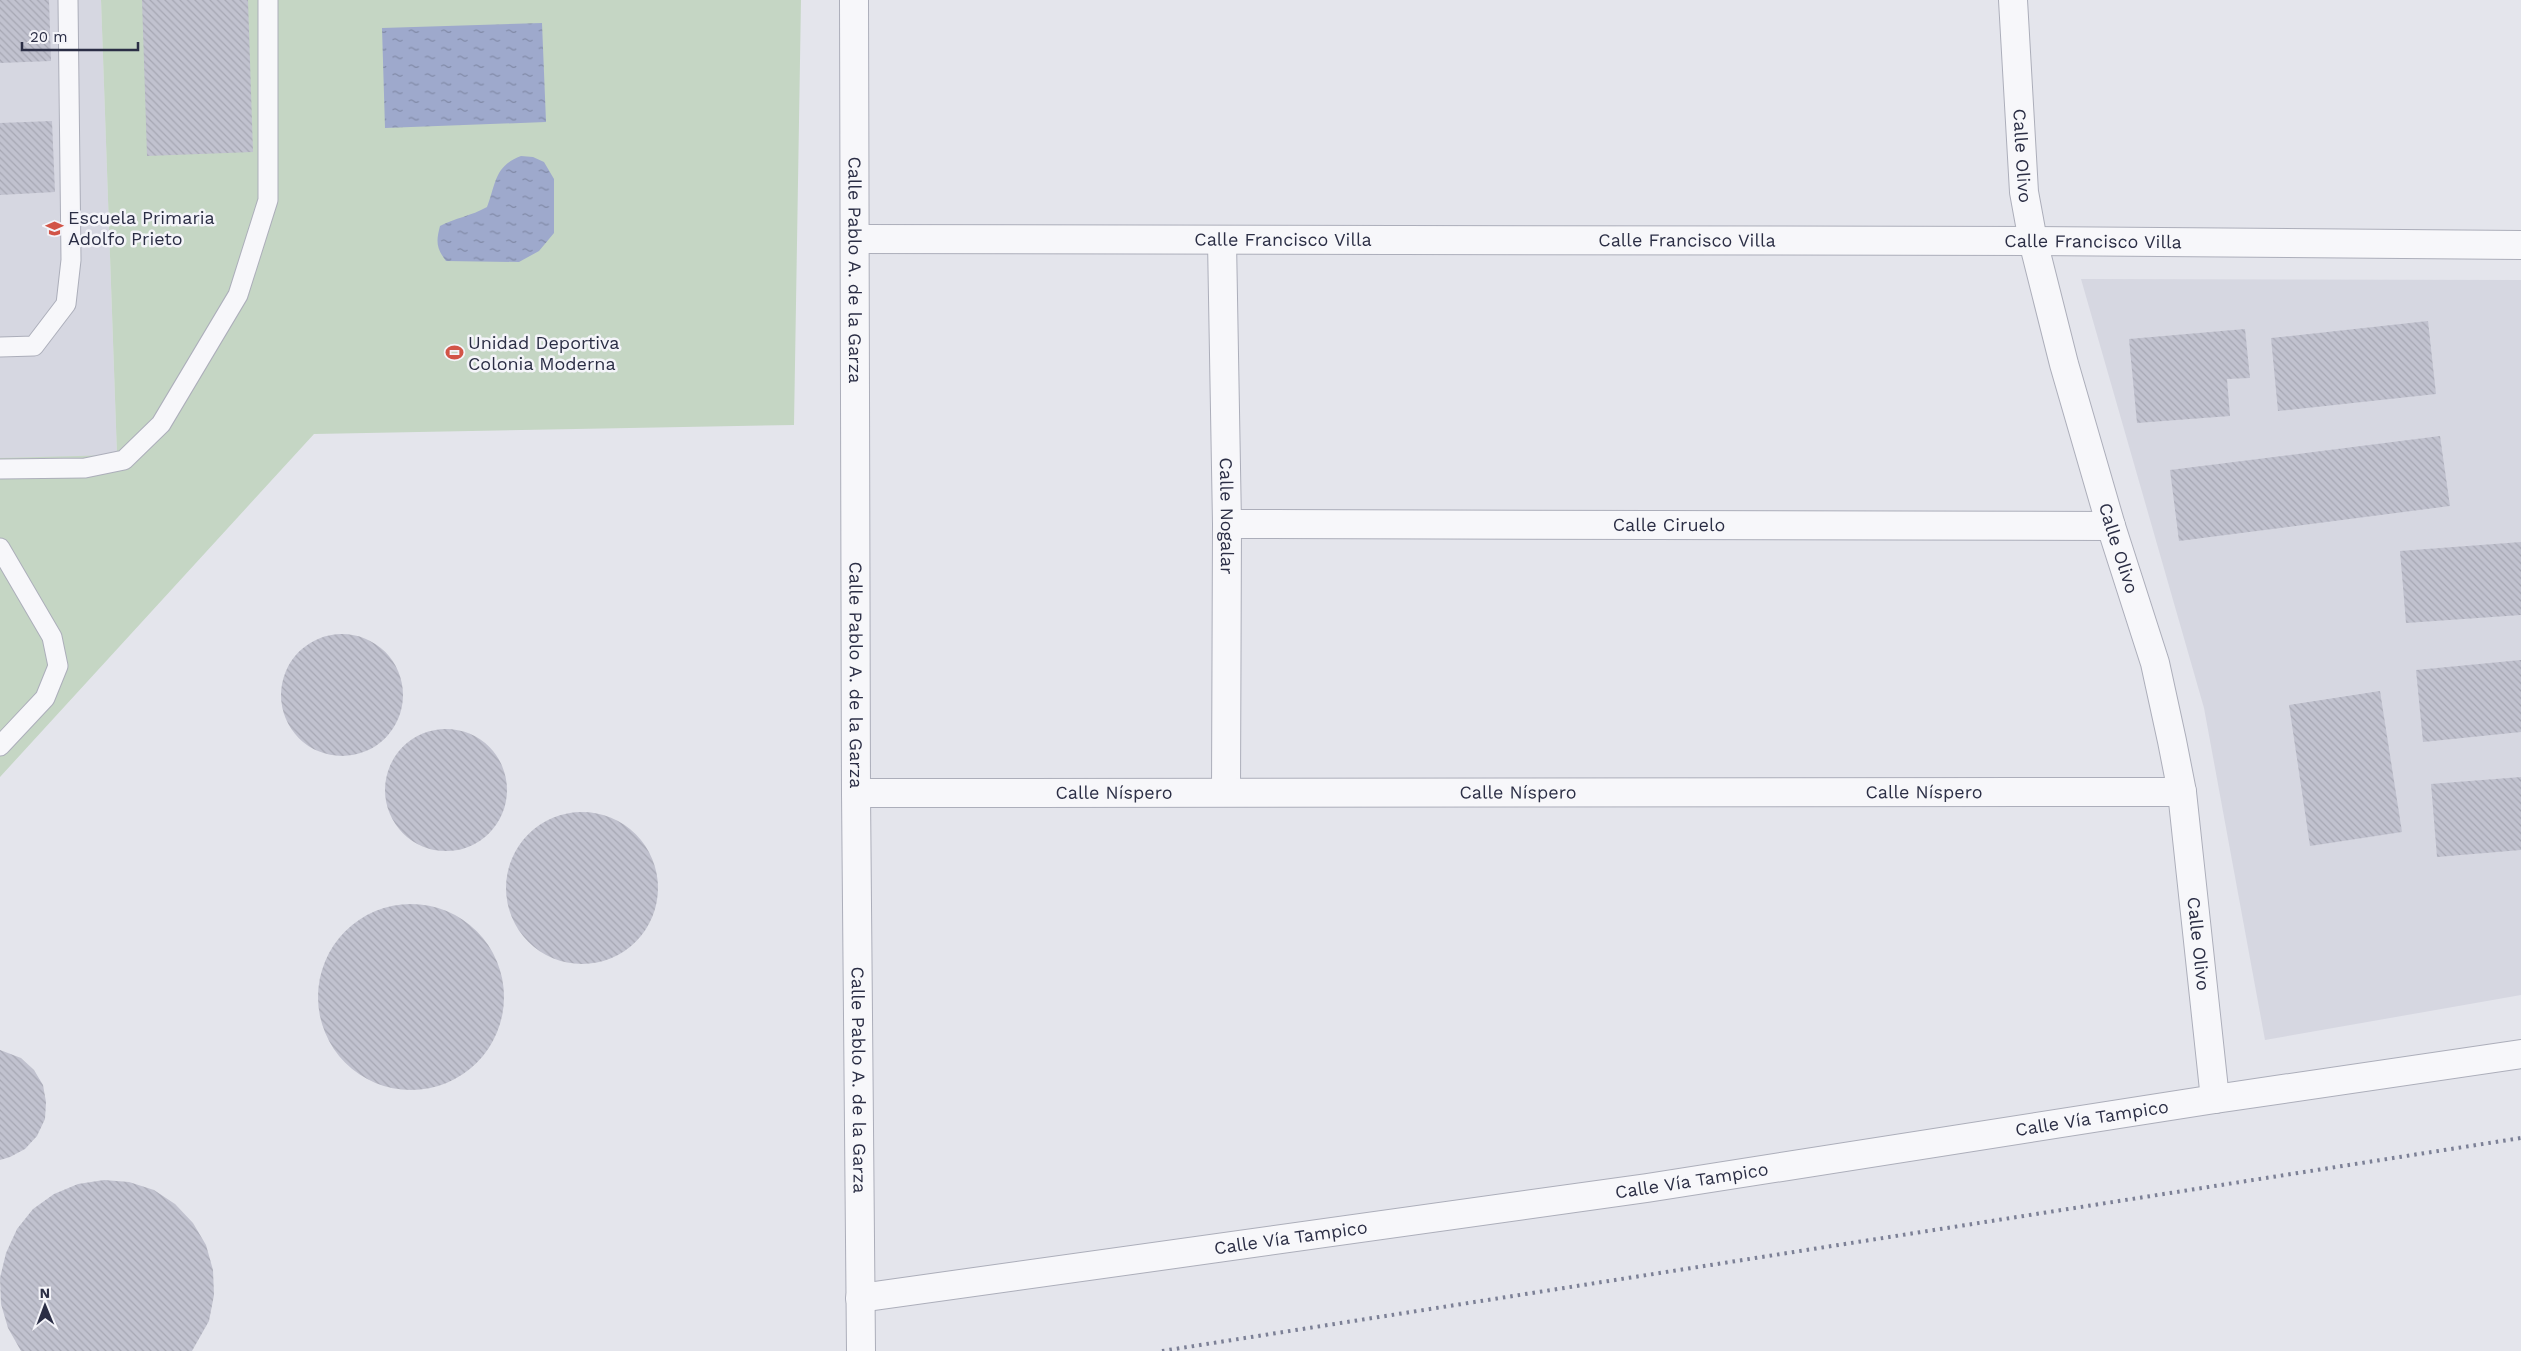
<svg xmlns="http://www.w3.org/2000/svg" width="2521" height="1351" viewBox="0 0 2521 1351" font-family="'Work Sans',sans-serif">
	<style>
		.built { fill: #d6d7e1 }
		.garden { fill: #c5d6c4 }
		.water { fill: url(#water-ripples) }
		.building { fill: url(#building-back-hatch) }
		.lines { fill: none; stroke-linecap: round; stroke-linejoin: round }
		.service-casing { stroke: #acaeba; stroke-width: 21 }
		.minor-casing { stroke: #acaeba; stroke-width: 30 }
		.tertiary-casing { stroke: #acaeba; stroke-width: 30 }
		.service { stroke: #f7f7fa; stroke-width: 19 }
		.minor { stroke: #f7f7fa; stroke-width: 28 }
		.tertiary { stroke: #f7f7fa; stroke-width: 28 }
		.rail { stroke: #7c8096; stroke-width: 4; stroke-dasharray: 2.5 5; stroke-linecap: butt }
		.labels { text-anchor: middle; stroke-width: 5; stroke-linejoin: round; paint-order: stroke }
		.street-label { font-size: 18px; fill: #2b2e45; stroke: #f4f4f9 }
		.poi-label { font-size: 18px; fill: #2b2e45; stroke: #f4f4f9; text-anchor: start }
	</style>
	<defs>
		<pattern id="water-ripples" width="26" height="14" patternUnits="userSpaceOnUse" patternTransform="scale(1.25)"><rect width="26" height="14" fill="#9ea9cc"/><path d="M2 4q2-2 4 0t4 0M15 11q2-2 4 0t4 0" fill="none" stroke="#818aa7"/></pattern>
		<pattern id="building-back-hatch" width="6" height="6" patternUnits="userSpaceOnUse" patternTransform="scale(1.25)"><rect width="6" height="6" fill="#c1c2cf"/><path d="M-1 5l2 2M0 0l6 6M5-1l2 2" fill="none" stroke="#a6a7b3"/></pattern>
	</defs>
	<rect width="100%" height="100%" fill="#e4e5ec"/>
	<path class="built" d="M0,0H101L117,456L0,458Z
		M2081,279L2521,280V995L2265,1040L2204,708Z"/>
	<path class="garden" d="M101,0H801L794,425L314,434L0,777V458L117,455Z"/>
	<path class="water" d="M542,23L546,122L385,128L382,28Z
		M521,156L533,157L544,162L554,179V233L539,251L519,262L446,261C436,248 436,241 440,226C455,218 471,216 487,207C496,184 494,166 521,156Z"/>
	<path class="building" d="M0,0H49L51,61L0,63Z
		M142,0H248L253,152L147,156Z
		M52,121L55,192L0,195V123Z
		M2428,321L2436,394L2278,411L2271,338Z
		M2245,329L2250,378L2227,379L2230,416L2137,423L2129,339Z
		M2440,436L2450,506L2179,541L2170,470Z
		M2521,542V615L2406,623L2400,551Z
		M281 695a61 61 0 1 1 122 0a61 61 0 1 1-122 0Z
		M2521,660V732L2423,742L2416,670Z
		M2380,691L2402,832L2310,846L2289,705Z
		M385 790a61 61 0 1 1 122 0a61 61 0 1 1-122 0Z
		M2521,777V850L2437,857L2431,784Z
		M506 888a76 76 0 1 1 152 0a76 76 0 1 1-152 0Z
		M318 997a93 93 0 1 1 186 0a93 93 0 1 1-186 0Z
		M0,1050L21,1058L34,1070L43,1085L46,1102L45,1119L37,1136L25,1149L10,1157L0,1160Z
		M104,1180L129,1182L154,1190L175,1204L193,1223L206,1245L213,1270L214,1295L209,1321L192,1351H21L8,1328L1,1304L0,1278L6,1253L17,1229L33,1209L54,1194L78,1184Z"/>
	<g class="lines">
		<defs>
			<path id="service" d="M0,347L34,346L66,304L71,260L68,0
				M0,469L85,468L124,460L161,424L238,295L268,200V0
				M0,548L52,637L58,666L45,698L0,746"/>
			<g id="minor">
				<path id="s1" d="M2013,0L2024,192L2033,241L2064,364L2111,526L2155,663L2172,741L2182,792L2215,1099"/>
				<path id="s2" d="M855,239L2033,241L2521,245"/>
				<path id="s3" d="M1222,241L1227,524L1226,792"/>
				<path id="s4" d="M1227,524L2111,526"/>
				<path id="s5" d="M856,793L2182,792"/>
				<path id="s6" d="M860,1298L1647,1188L2215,1099L2521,1054"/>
			</g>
			<g id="tertiary">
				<path id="s7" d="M854,0L856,793L861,1351"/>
			</g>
		</defs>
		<use href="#service" class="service-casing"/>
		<use href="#minor" class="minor-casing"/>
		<use href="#tertiary" class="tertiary-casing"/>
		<use href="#service" class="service"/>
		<use href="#minor" class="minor"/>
		<use href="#tertiary" class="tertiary"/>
		<path class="rail" d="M1162,1351L2521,1138"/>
	</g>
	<defs>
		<symbol id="school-bare" viewBox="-9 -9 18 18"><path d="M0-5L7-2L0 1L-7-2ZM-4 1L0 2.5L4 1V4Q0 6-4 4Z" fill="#d25447" stroke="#f4f4f9" stroke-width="2.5" paint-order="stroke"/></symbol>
		<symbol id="stadium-bare" viewBox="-9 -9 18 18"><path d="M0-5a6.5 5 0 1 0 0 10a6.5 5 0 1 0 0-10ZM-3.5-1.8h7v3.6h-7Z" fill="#d25447" stroke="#f4f4f9" stroke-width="2.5" paint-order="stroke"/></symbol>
	</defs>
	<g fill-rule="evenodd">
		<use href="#school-bare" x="42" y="216" width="25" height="25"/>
		<use href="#stadium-bare" x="442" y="340" width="25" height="25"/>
	</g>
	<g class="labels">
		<g class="street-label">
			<text dy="6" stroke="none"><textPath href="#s1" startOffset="156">Calle Olivo</textPath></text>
			<text dy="6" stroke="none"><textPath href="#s2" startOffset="428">Calle Francisco Villa</textPath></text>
			<text dy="6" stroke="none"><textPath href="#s2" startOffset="832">Calle Francisco Villa</textPath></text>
			<text dy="6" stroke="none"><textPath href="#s2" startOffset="1238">Calle Francisco Villa</textPath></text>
			<text dy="6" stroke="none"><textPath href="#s7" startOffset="270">Calle Pablo A. de la Garza</textPath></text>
			<text dy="6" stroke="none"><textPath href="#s3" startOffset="275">Calle Nogalar</textPath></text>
			<text dy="6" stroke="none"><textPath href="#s4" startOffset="442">Calle Ciruelo</textPath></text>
			<text dy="6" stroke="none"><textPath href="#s1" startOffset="561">Calle Olivo</textPath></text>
			<text dy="6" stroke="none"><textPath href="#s7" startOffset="675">Calle Pablo A. de la Garza</textPath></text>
			<text dy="6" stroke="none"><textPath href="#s5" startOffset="662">Calle Níspero</textPath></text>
			<text dy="6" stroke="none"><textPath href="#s5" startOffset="1068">Calle Níspero</textPath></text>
			<text dy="6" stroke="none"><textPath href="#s5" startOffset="258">Calle Níspero</textPath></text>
			<text dy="6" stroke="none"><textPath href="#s1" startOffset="966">Calle Olivo</textPath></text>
			<text dy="6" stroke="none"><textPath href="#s7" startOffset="1080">Calle Pablo A. de la Garza</textPath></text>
			<text dy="6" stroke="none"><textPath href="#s6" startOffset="1245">Calle Vía Tampico</textPath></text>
			<text dy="6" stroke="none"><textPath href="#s6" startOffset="840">Calle Vía Tampico</textPath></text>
			<text dy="6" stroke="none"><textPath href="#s6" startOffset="435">Calle Vía Tampico</textPath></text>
		</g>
		<g class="poi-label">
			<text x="68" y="224">Escuela Primaria<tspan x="68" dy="21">Adolfo Prieto</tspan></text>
			<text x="468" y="349">Unidad Deportiva<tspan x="468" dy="21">Colonia Moderna</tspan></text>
		</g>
	</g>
	<g transform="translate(45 1306) rotate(359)" stroke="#f4f4f9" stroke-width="4" paint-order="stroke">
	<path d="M0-4L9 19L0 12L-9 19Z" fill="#2b2e45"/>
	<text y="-8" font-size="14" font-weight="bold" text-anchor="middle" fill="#2b2e45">N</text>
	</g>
	<path d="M22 42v8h116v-8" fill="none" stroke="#2b2e45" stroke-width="2.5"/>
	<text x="30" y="42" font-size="15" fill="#2b2e45" stroke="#f4f4f9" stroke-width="4" paint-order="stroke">20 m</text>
</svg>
